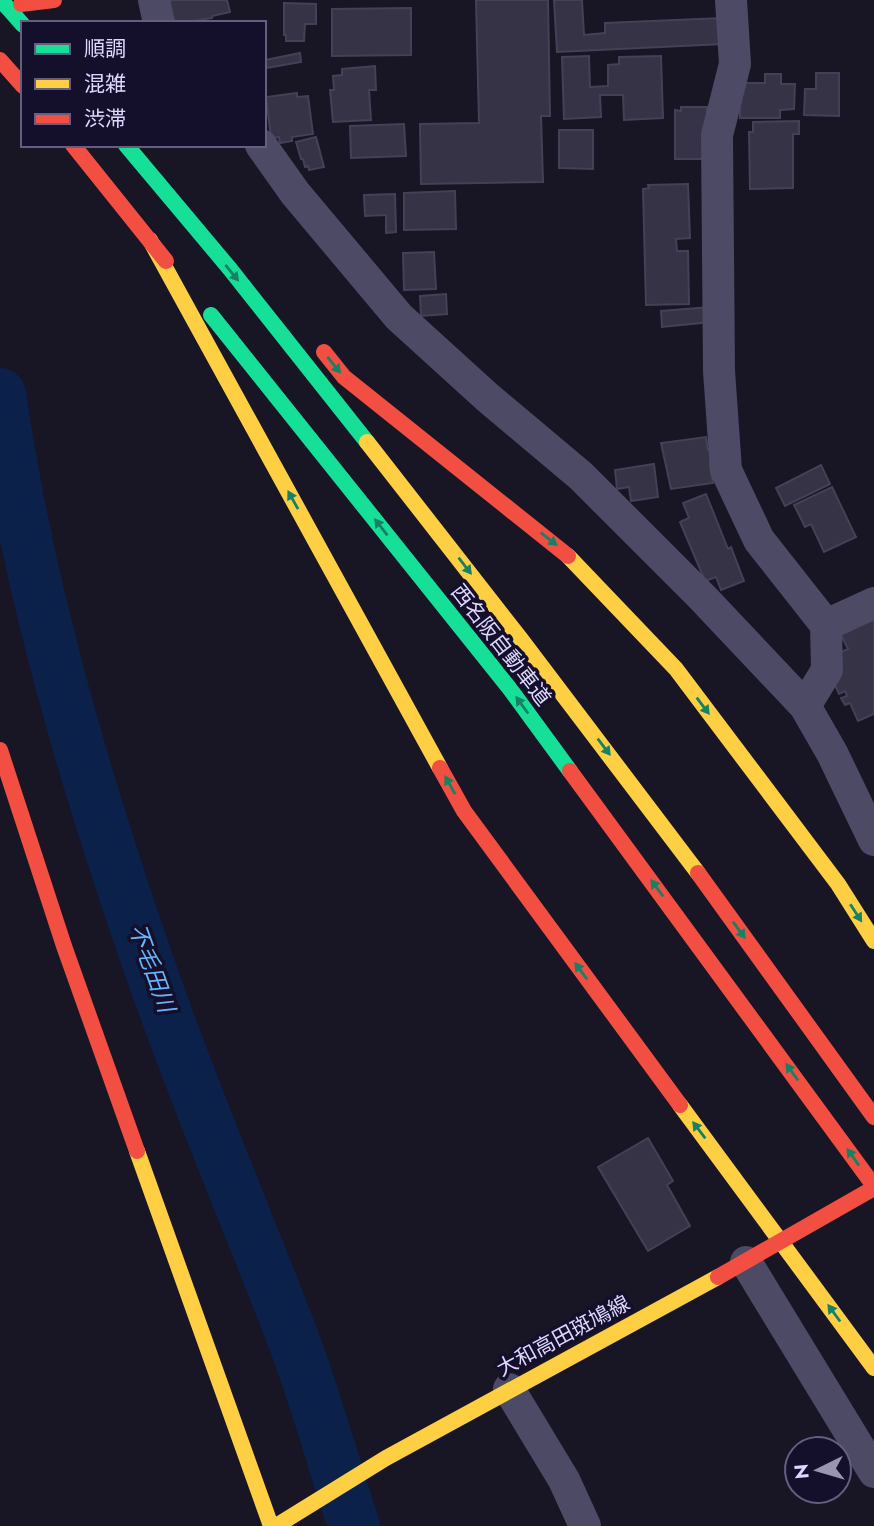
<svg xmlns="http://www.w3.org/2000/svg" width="874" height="1526" viewBox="0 0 874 1526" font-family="Jost,'Noto Sans JP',sans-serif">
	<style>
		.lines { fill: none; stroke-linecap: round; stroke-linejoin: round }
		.river { stroke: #0b214a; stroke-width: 52 }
		.building { fill: #373346; stroke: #454058; stroke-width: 2 }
		.street { stroke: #4c4a65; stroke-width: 32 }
		.fast { stroke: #16e098; stroke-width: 16 }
		.slow { stroke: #ffcf43; stroke-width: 16 }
		.jam { stroke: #f24e42; stroke-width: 16 }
		.oneway { fill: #158266 }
		.labels { text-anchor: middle; stroke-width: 7; stroke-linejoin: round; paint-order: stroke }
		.street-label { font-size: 21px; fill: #ded8ff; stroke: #140f2a }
		.water-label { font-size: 23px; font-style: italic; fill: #66b5ff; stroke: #140f2a }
	</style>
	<rect width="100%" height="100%" fill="#181524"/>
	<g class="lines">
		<path class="river" d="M0,394C29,593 87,788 153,977C195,1097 245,1214 291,1333C315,1396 333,1462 354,1526"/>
	</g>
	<path class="building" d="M174,0H227L230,12L212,16V18L194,21L195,23H172L168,1Z
		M476,0H548L550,116H541L543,182L421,184L420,124L479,123Z
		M554,0H582L584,35L605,33V23L722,18L723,44L557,52Z
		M284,3L316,4V24H305L304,41H286V35H284Z
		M411,8V55L332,56V9Z
		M300,53L301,62L266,68L265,60Z
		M589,56L590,87L608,86V65L619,64V57L661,56L663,118L624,120L623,95H600L601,117L564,119L562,57Z
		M375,66L376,90H369L371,120L333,122L330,90H334L333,76L342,75V69Z
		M816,73H839V116L804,115L805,89H816Z
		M765,74H781V84H795L794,109L780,110V118H740V83H765Z
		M297,93V97L308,96L313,134L292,137V141L280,143L279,137L271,138L266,97Z
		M681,107H707V159H675V110L681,111Z
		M799,121V134H793V188L750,189L749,132H753V122Z
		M404,124L406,156L351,158L350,126Z
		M559,130H593V169L559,168Z
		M316,137L324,167L309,170L308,166L305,167L303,159H301L296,142Z
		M688,184L690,238L676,239L677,251H688L689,304L646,305L643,189L649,188L648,185Z
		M455,191L456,229L404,230V193Z
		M395,194L396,232L386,233V215L365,216L364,195Z
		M434,252L436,289L404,290L403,253Z
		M446,294L447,314L421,316L420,296Z
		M710,307L711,322L662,327L661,311Z
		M706,437L708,450L712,449L710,466L713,483L671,489L661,443Z
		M654,464L658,497L631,501L629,487L617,489L615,470Z
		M821,465L830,484L785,506L776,488Z
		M832,487L856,537L824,552L811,524L805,527L794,505Z
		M706,494L728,549L731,547L744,581L721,590L716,577L705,581L680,522L689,518L683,503Z
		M874,612V714L858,721L850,703L845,705L841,698L847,696L845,691L839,694L830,674L834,655L848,649L838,629Z
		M648,1138L673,1181L667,1185L690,1226L648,1251L598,1167Z"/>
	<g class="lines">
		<path class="street" d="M154,0L159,23
			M731,0L735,64L717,135L719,371L726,470L759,540L826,625L827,670L805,706L832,753L874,840
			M261,145L295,193L399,317L487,397L581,476L702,597L805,706
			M826,625L874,603
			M746,1262L874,1472
			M509,1389L564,1480L585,1526"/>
		<path class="fast" d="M1,0L23,25
			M126,145L230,269L367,442
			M211,315L510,689L570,771"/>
		<path class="slow" d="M150,240L440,768
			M367,442L520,638L698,873
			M568,556L676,669L838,884L874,941
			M680,1105L874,1368
			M137,1151L271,1526
			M276,1526L386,1458L718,1277"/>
		<path class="jam" d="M21,4L54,0
			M0,60L23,86
			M73,145L166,261
			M324,352L344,377L568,556
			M0,750L64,946L137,1151
			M440,768L464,811L680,1105
			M570,771L874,1186
			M698,873L874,1117
			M718,1277L874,1188"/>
	</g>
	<defs><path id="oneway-solid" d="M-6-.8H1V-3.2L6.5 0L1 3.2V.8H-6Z" transform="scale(1.75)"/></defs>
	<g class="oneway">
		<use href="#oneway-solid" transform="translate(232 273) rotate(51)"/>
		<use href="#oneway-solid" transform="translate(334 365) rotate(51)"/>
		<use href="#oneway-solid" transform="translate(293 500) rotate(-119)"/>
		<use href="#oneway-solid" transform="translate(381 527) rotate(-128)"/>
		<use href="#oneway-solid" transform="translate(549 539) rotate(38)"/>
		<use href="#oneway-solid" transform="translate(465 566) rotate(52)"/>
		<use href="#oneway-solid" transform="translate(522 705) rotate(-126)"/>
		<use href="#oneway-solid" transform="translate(703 706) rotate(53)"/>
		<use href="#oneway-solid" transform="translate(604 747) rotate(53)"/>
		<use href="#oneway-solid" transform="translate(450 785) rotate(-119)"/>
		<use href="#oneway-solid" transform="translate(657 888) rotate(-126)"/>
		<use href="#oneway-solid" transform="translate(856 913) rotate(57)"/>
		<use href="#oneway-solid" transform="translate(739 930) rotate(54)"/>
		<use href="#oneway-solid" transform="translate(581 971) rotate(-126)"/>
		<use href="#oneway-solid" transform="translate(792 1072) rotate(-126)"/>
		<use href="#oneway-solid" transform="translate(699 1130) rotate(-127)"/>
		<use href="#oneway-solid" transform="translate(853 1157) rotate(-125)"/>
		<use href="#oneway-solid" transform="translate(834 1313) rotate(-126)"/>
	</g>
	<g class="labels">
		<g class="street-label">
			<text transform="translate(501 645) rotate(52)" y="7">西名阪自動車道</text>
			<text transform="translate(563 1336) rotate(-28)" y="7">大和高田斑鳩線</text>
		</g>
		<g class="water-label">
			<text transform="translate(152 968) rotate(70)" y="8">不毛田川</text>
		</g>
	</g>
	<rect x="21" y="21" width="245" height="126" fill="#140f2a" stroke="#655f7f" stroke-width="2"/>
	<rect x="35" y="44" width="35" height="10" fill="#16e098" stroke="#655f7f" stroke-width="2"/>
	<text x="84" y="56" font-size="21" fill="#ded8ff">順調</text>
	<rect x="35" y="79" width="35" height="10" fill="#ffcf43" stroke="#655f7f" stroke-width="2"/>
	<text x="84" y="91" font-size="21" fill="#ded8ff">混雑</text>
	<rect x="35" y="114" width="35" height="10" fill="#f24e42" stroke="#655f7f" stroke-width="2"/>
	<text x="84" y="126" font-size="21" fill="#ded8ff">渋滞</text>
	<g transform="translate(818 1470) rotate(265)"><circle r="33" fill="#140f2a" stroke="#655f7f" stroke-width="2"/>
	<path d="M0-5L12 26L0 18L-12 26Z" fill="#9994b2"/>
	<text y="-10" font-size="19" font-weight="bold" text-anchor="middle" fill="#ded8ff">N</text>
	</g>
</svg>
